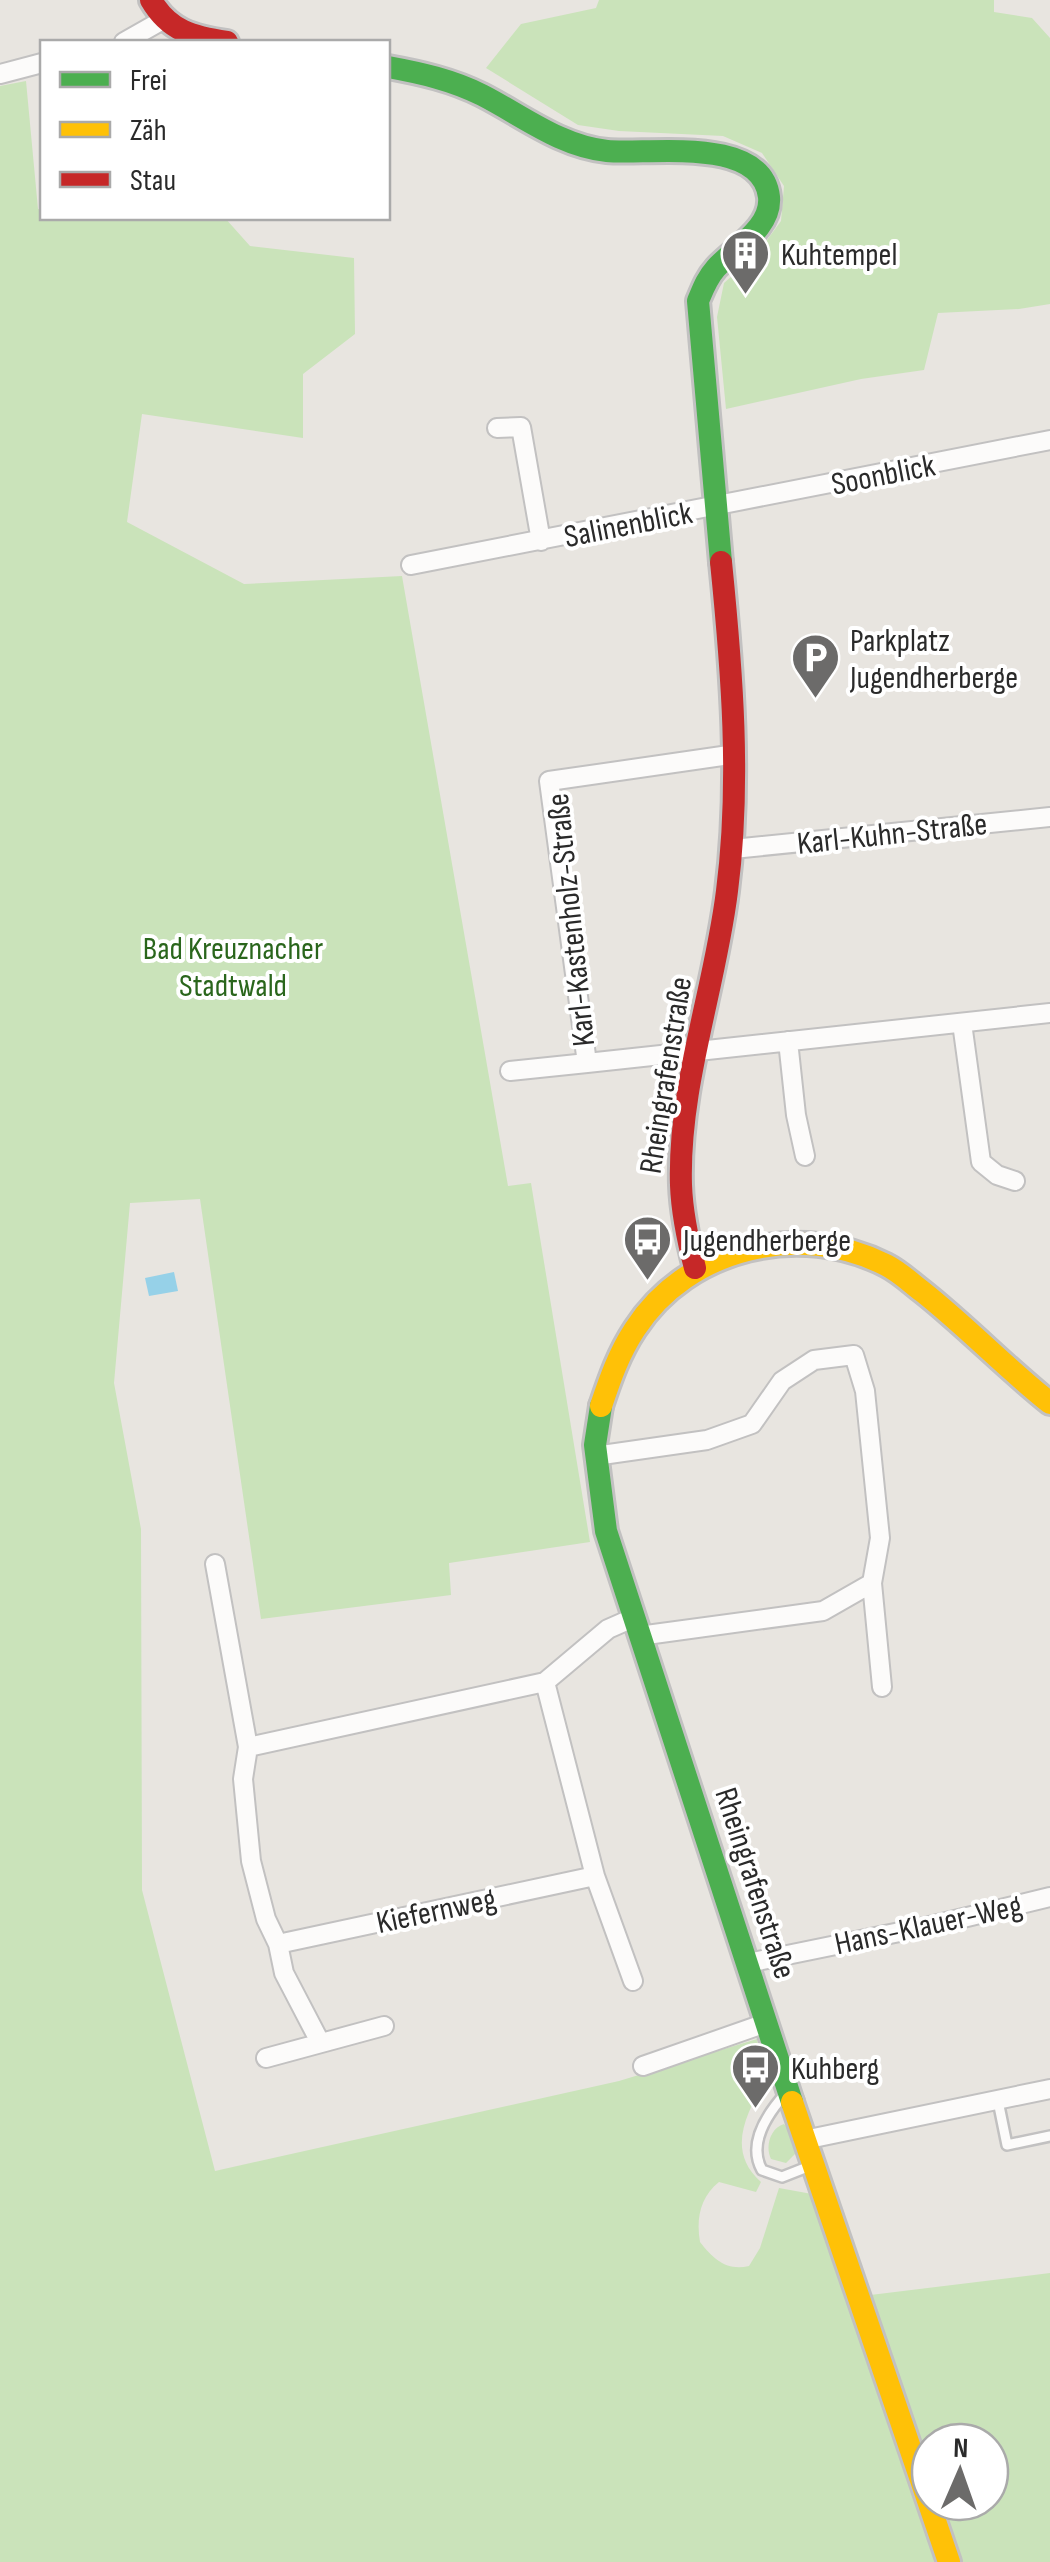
<svg xmlns="http://www.w3.org/2000/svg" width="1050" height="2562" viewBox="0 0 1050 2562" font-family="'Sofia Sans Condensed',sans-serif">
	<style>
		.green { fill: #cae3ba; fill-rule: evenodd }
		.water { fill: #96d1e8 }
		.lines { fill: none; stroke-linecap: round; stroke-linejoin: round }
		.lane-casing { stroke: #c2c1c1; stroke-width: 14 }
		.street-casing { stroke: #c2c1c1; stroke-width: 22 }
		.fast-casing { stroke: #c2c1c1; stroke-width: 28 }
		.slow-casing { stroke: #c2c1c1; stroke-width: 28 }
		.jam-casing { stroke: #c2c1c1; stroke-width: 28 }
		.lane { stroke: #fcfbfa; stroke-width: 9 }
		.street { stroke: #fcfbfa; stroke-width: 18 }
		.fast { stroke: #4caf50; stroke-width: 22 }
		.slow { stroke: #ffc107; stroke-width: 22 }
		.jam { stroke: #c62828; stroke-width: 22 }
		.labels { text-anchor: middle; stroke-width: 8; stroke-linejoin: round; paint-order: stroke }
		.poi-label { font-size: 32px; fill: #2a2a2a; stroke: #fff; text-anchor: start }
		.street-label { font-size: 32px; fill: #2a2a2a; stroke: #fff }
		.park-label { font-size: 32px; fill: #2a661c; stroke: #fff }
	</style>
	<rect width="100%" height="100%" fill="#e8e5e0"/>
	<path class="green" d="M599,0H994V12L1032,18L1050,38V304L1019,309L938,313L924,370L861,379L726,409L717,317L724,283L756,255L781,221L784,186L762,153L723,136L619,131L578,125L486,68L521,24L596,8Z
		M26,81L38,209L42,210V218H225L250,246L354,258L355,334L303,374V438L142,414L127,522L244,584L402,576L508,1186L531,1183L590,1542L449,1563L451,1595L261,1619L200,1199L130,1203L114,1383L141,1529L142,1890L215,2171L619,2081L757,2039L765,2080C746,2115 726,2151 761,2182L756,2192L719,2182C700,2197 696,2219 700,2242C714,2260 727,2271 749,2266L760,2248L779,2188L812,2194L846,2298L1050,2273V2562H0V86ZM930,2442H990V2502H930Z
		M784,2124L792,2133L796,2153L786,2163L771,2159C765,2147 770,2128 784,2124Z"/>
	<path class="water" d="M174,1272L178,1291L149,1296L145,1278Z"/>
	<g class="lines">
		<defs>
			<path id="lane" d="M786,2093C767,2114 747,2143 762,2170L782,2177L810,2166
				M998,2101L1007,2145L1050,2136"/>
			<path id="street" d="M124,42L161,21
				M0,74L42,63
				M497,428L521,427L541,541
				M411,565L1050,440
				M736,754L549,781L587,1063L1050,1013
				M733,849L1050,817
				M962,1023L981,1162L997,1175L1015,1181
				M788,1041L796,1115L805,1156
				M510,1071L587,1063
				M595,1456L707,1440L752,1424L782,1381L814,1360L854,1355L865,1391L880,1538L872,1583L823,1611L639,1636
				M215,1564L248,1747L243,1779L251,1861L266,1919L278,1944L595,1876L545,1682L248,1747
				M872,1583L882,1687
				M545,1682L608,1629L633,1618
				M595,1876L633,1981
				M278,1944L284,1973L320,2042
				M748,1963L934,1925L1050,1897
				M266,2058L384,2026
				M643,2066L766,2023
				M804,2140L1050,2089"/>
			<path id="fast" d="M388,67C421,73 452,80 482,95C523,116 560,146 607,151C648,155 762,135 769,197C772,228 734,248 716,268C707,278 703,289 698,301L721,562
				M601,1406L595,1445L606,1531L792,2102"/>
			<path id="slow" d="M601,1406C610,1379 619,1353 635,1329C688,1247 800,1221 886,1265C900,1272 911,1283 923,1292C967,1327 1006,1368 1050,1403
				M792,2102L949,2562"/>
			<path id="jam" d="M151,0C169,31 193,37 227,42
				M695,1268C688,1241 682,1214 681,1185C678,1086 715,989 727,891C741,782 732,671 721,562"/>
		</defs>
		<use href="#lane" class="lane-casing"/>
		<use href="#street" class="street-casing"/>
		<use href="#fast" class="fast-casing"/>
		<use href="#slow" class="slow-casing"/>
		<use href="#jam" class="jam-casing"/>
		<use href="#lane" class="lane"/>
		<use href="#street" class="street"/>
		<use href="#fast" class="fast"/>
		<use href="#slow" class="slow"/>
		<use href="#jam" class="jam"/>
	</g>
	<defs>
		<symbol id="building-pin" viewBox="-11 -11 22 30"><path d="M0 17L-7.5 6A9.5 9.5 0 1 1 7.5 6Z" fill="#6c6b6a" stroke="#fff"/><path d="M-4-6H4V6H1V3H-1V6H-4ZM-2.5-4.3h1.7v1.8h-1.7ZM.8-4.3h1.7v1.8H.8ZM-2.5-1h1.7V.8h-1.7ZM.8-1h1.7V.8H.8Z" fill="#fff"/></symbol>
		<symbol id="parking-pin" viewBox="-11 -11 22 30"><path d="M0 17L-7.5 6A9.5 9.5 0 1 1 7.5 6Z" fill="#6c6b6a" stroke="#fff"/><path d="M-3.5-5.5H1a3.5 3.5 0 0 1 0 7H-1V5.5H-3.5ZM-1-3.4V-.6H.8a1.4 1.4 0 0 0 0-2.8Z" fill="#fff"/></symbol>
		<symbol id="bus-pin" viewBox="-11 -11 22 30"><path d="M0 17L-7.5 6A9.5 9.5 0 1 1 7.5 6Z" fill="#6c6b6a" stroke="#fff"/><path d="M-5-6H5V4H4V6H2V4H-2V6H-4V4H-5ZM-3.5-4V0h7V-4ZM-3.5 1.2v1.5H-2V1.2ZM2 1.2v1.5H3.5V1.2Z" fill="#fff"/></symbol>
	</defs>
	<g fill-rule="evenodd">
		<use href="#building-pin" x="718" y="226" width="55" height="75"/>
		<use href="#parking-pin" x="788" y="630" width="55" height="75"/>
		<use href="#bus-pin" x="620" y="1212" width="55" height="75"/>
		<use href="#bus-pin" x="728" y="2040" width="55" height="75"/>
	</g>
	<g class="labels">
		<g class="poi-label">
			<text x="781" y="265">Kuhtempel</text>
			<text x="850" y="651">Parkplatz<tspan x="850" dy="37">Jugendherberge</tspan></text>
			<text x="683" y="1251">Jugendherberge</text>
			<text x="791" y="2079">Kuhberg</text>
		</g>
		<g class="street-label">
			<text transform="translate(883 474) rotate(-11)" y="11">Soonblick</text>
			<text transform="translate(628 524) rotate(-11)" y="11">Salinenblick</text>
			<text transform="translate(892 833) rotate(-6)" y="11">Karl-Kuhn-Straße</text>
			<text transform="translate(570 920) rotate(-96)" y="11">Karl-Kastenholz-Straße</text>
			<text transform="translate(665 1075) rotate(-81)" y="11">Rheingrafenstraße</text>
			<text transform="translate(756 1883) rotate(72)" y="11">Rheingrafenstraße</text>
			<text transform="translate(436 1910) rotate(-12)" y="11">Kiefernweg</text>
			<text transform="translate(928 1924) rotate(-12)" y="11">Hans-Klauer-Weg</text>
		</g>
		<g class="park-label">
			<text x="233" y="959">Bad Kreuznacher<tspan x="233" dy="37">Stadtwald</tspan></text>
		</g>
	</g>
	<rect x="40" y="40" width="350" height="180" fill="#ffffff" stroke="#aaaaaa" stroke-width="2.5"/>
	<rect x="60" y="72" width="50" height="15" fill="#4caf50" stroke="#aaaaaa" stroke-width="2.5"/>
	<text x="130" y="90" font-size="30" fill="#2a2a2a">Frei</text>
	<rect x="60" y="122" width="50" height="15" fill="#ffc107" stroke="#aaaaaa" stroke-width="2.5"/>
	<text x="130" y="140" font-size="30" fill="#2a2a2a">Zäh</text>
	<rect x="60" y="172" width="50" height="15" fill="#c62828" stroke="#aaaaaa" stroke-width="2.5"/>
	<text x="130" y="190" font-size="30" fill="#2a2a2a">Stau</text>
	<g transform="translate(960 2472) rotate(2)"><circle r="48" fill="#ffffff" stroke="#aaaaaa" stroke-width="2.5"/>
	<path d="M0-8L18 38L0 25L-18 38Z" fill="#6c6b6a"/>
	<text y="-15" font-size="28" font-weight="bold" text-anchor="middle" fill="#2a2a2a">N</text>
	</g>
</svg>
